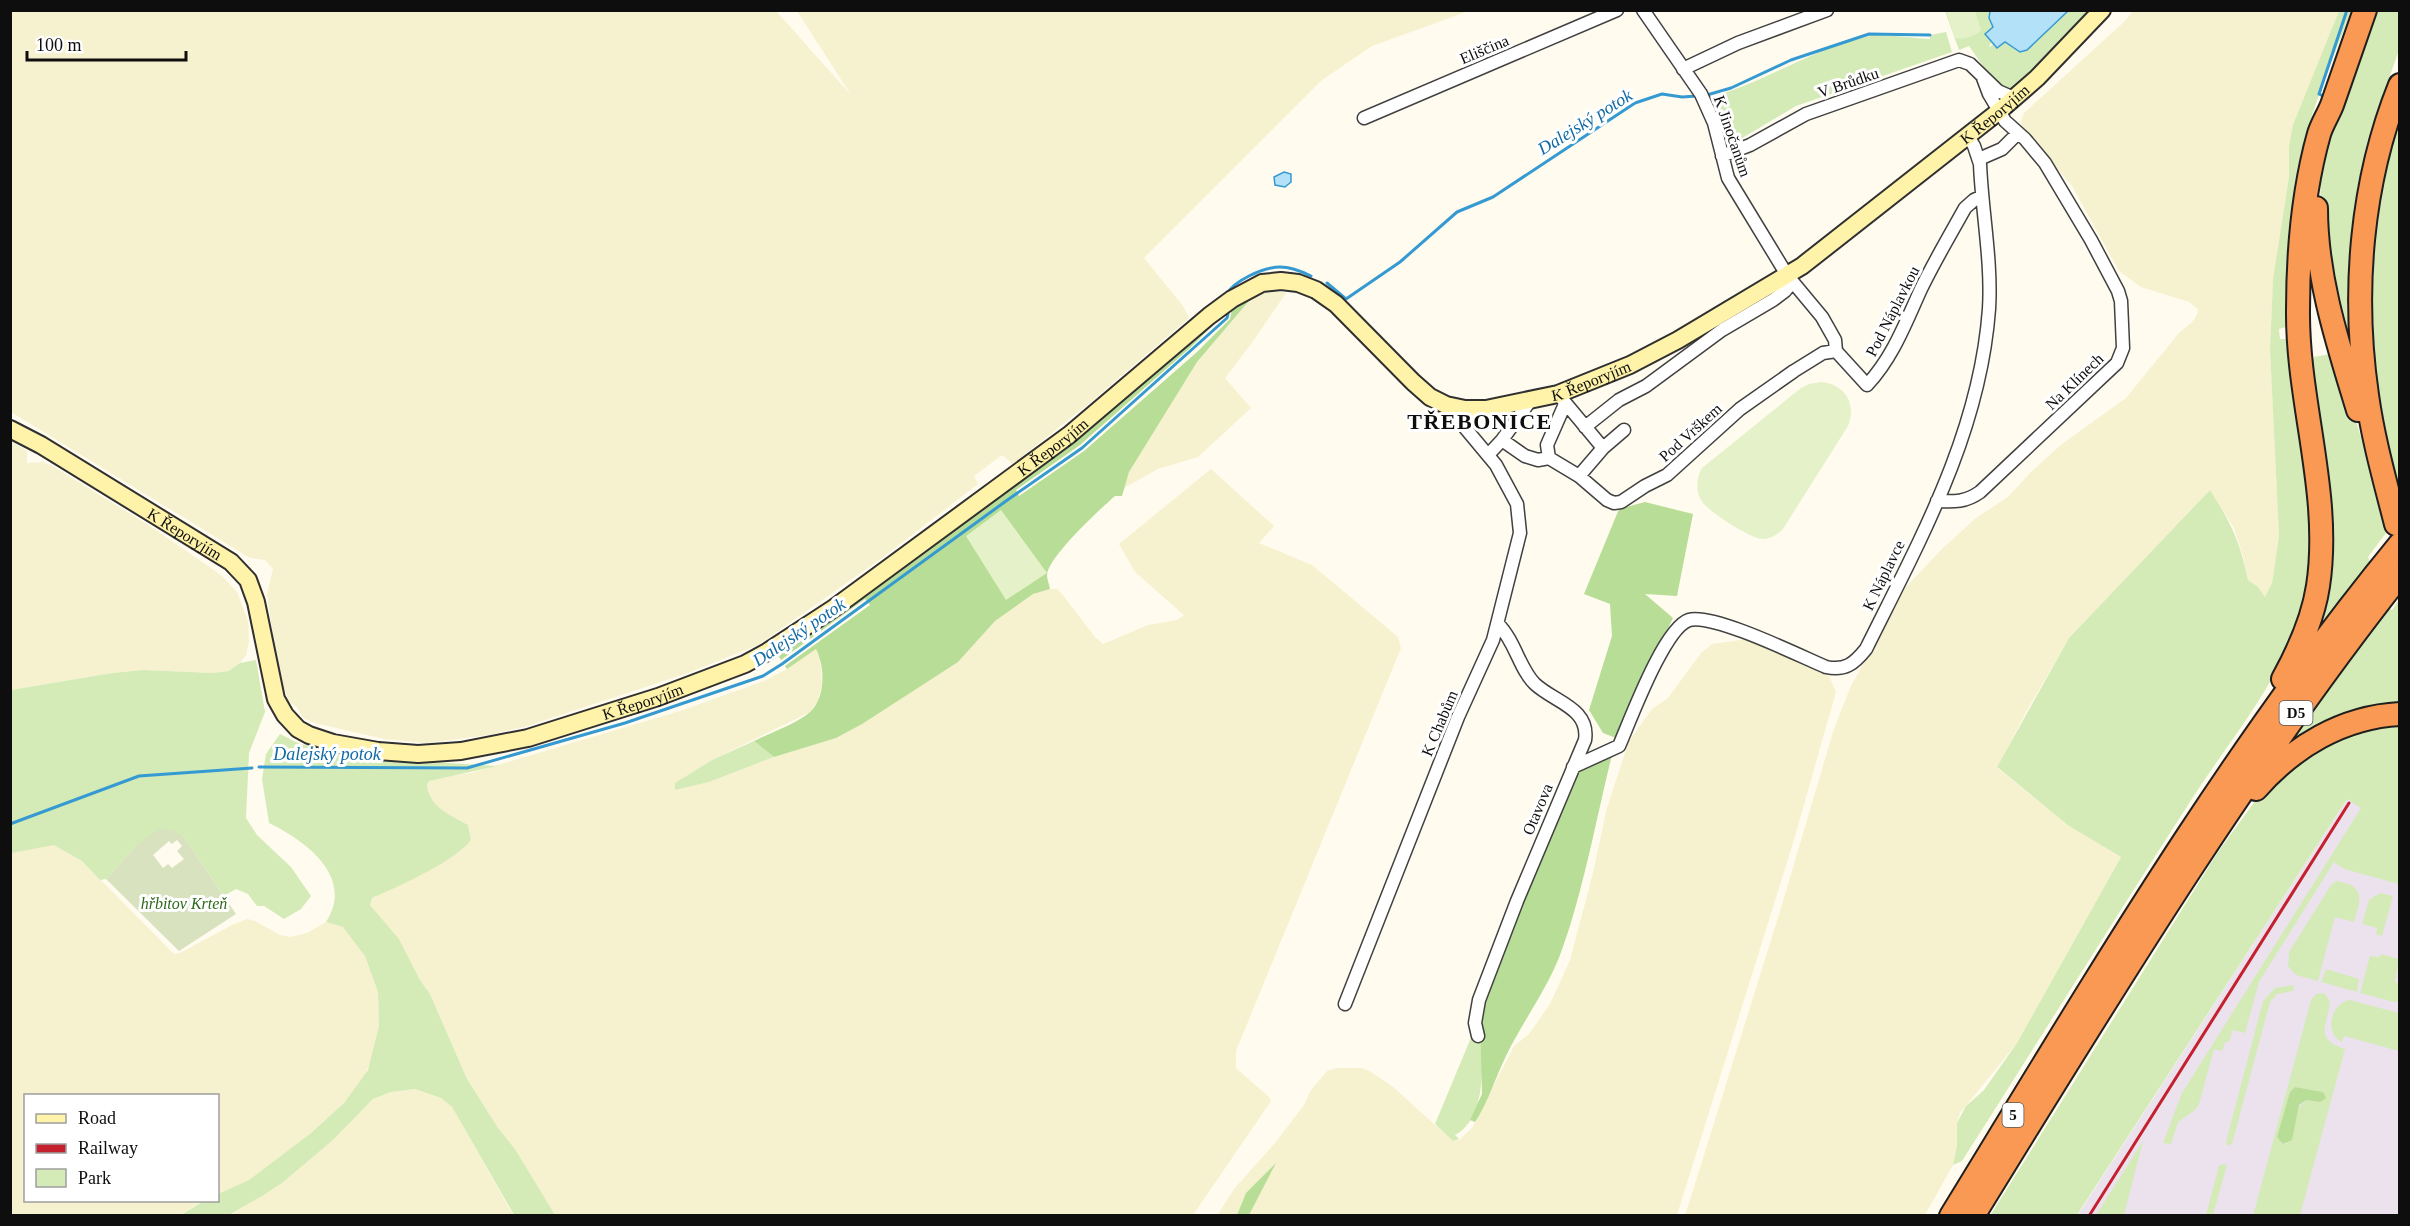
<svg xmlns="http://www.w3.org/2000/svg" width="2410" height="1226" viewBox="0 0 2410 1226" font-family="'Times New Roman',serif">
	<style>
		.industrial { fill: #ebe2ed }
		.farmland { fill: #f6f1ce }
		.green { fill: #d4ebb7; fill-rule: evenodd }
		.forest { fill: #b8dd96 }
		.cemetery { fill: #d8e2bf; fill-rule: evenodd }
		.pitch { fill: #e5f2c9 }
		.water { fill: #b2e1f8; stroke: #369ad2; stroke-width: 1.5 }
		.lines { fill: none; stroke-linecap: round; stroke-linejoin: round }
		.stream { stroke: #369ad2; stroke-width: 3 }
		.street-casing { stroke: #414141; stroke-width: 15 }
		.secondary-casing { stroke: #303030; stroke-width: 20 }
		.highway-casing { stroke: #1f1f1f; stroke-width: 26 }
		.street { stroke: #fff; stroke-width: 12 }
		.secondary { stroke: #fff3aa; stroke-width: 16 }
		.highway { stroke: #f99953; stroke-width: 22 }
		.rail { stroke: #c4202e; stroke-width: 3 }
		.labels { text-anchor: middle; stroke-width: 6; stroke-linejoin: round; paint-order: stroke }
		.shield { fill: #fff; stroke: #565656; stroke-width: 1.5 }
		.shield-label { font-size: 15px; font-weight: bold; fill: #0e0e0e }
		.street-label { font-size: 16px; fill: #0e0e0e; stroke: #fff }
		.park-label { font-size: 16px; font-style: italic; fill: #2e691b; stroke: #fff }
		.water-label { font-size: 18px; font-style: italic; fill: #126aa5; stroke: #fff }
		.district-label { font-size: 22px; font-weight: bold; letter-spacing: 1.5px; fill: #0e0e0e; stroke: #fff }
	</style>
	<rect width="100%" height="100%" fill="#fffbef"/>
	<path class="industrial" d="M2399,782V1215L2077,1216L2347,799Z"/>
	<path class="farmland" d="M11,11H776L851,95L797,11H1469L1372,46L1322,80L1144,258L1183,306L1189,318L1092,401L1013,464L1002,455L974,476L978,484L882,558L758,645L688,673L524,727L488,735L427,743L384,739L315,723L303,718L297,707L289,702L278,671L267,594L273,569L265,560L250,558L11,412Z
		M2133,11H2339L2289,147V177L2273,279L2270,349L2279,536L2272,583L2269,593L2265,597L2258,587L2248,580L2243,556L2234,528L2210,490L2069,638L2026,712L1997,768L2069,826L2121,857L2017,1043L1960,1113L1957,1123V1145L1953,1165L1925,1215L1685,1216L1781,908L1834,729L1851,686L1905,588L1943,548L1976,518L2008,497L2031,472L2062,444L2126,398L2179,333L2193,321L2197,315L2198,309L2189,302L2141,287L2119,271L2072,186L2022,127L2021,121L2024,113L2125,21Z
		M1272,290L1286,293L1251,344L1225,378L1251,408L1198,457L1158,469L1124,488L1129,472L1197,362L1254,295Z
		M11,441L27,451V463L43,462L54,467L150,526L221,575L237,592L248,621L249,641L246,655L240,663L229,671L213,673L144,670L112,673L11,690Z
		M1211,469L1274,526L1259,543L1312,565L1398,637L1401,648L1236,1051V1068L1269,1097L1271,1101L1193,1215H555L515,1149L498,1128L467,1079L430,994L420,980L399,939L370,905L372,898L413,878L461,851L471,839L468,825L439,809L431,801L427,784L429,781L437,778L471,773L680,711L764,681L787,669L816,648L820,657L822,684L818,700L810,712L712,760L683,778L675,790L709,782L774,757L836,738L958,662L995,621L1033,594L1050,589H1058L1095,637L1103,644L1148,625L1177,620L1184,615L1135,572L1119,544Z
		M1748,639L1772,647L1829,676L1836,692L1793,843L1677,1215H1249L1275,1165L1246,1193L1237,1215L1217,1216L1234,1189L1275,1143L1304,1105L1311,1090L1327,1071L1337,1068H1362L1371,1072L1393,1087L1453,1141L1459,1140L1472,1128L1514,1046L1529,1034L1550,1004L1570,960L1592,877L1607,808L1629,741L1652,709L1668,698L1701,653L1712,644Z
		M54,844L82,861L174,954L180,953L232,925L247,919L255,921L280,935L290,937L307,933L326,922L343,927L358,944L365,956L378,992L379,1026L373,1057L365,1075L349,1098L311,1133L249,1180L218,1194V1096H26V1200L204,1201L179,1215H11L10,853Z
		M415,1089L441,1098L452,1107L513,1215L229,1216L282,1183L333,1140L373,1099L391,1092Z"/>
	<path class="green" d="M1945,11H1990L1991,23L1993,27L1985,34L1992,42L1989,46L1990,47L1993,44L1997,48L2005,42L2020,52L2027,50L2068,11H2094L2014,92L1999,89L1969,46L1959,50Z
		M2339,11H2351C2331,64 2307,119 2296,176C2288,223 2285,280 2286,327L2279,329L2280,339H2288C2294,420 2321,514 2306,592C2290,671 2235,732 2193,797C2115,918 2039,1040 1962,1161L1953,1165L1957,1145V1123L1966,1106L1984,1090L2017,1043L2121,857L2069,826L1997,767L2069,638L2210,490C2231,523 2240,541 2248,580L2258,587L2265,597L2272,583L2279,536L2270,349L2273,279L2289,177V147L2293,125Z
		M2378,11H2399V50L2368,138L2357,190L2347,306L2350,347C2333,290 2313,227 2323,167C2332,113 2359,61 2378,11Z
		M1946,32L1952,52L1796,106L1727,147L1707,98C1762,84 1810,50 1865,37C1882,33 1911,38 1930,39V35Z
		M2399,118V510L2383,450L2369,335L2370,284L2377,211Z
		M2335,353L2389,529L2368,557L2370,562L2323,623L2330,584L2332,543L2311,365L2314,357Z
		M2399,600V704L2288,745L2389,608L2392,610Z
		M256,660L265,712L249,753L246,818L257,835L291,867L311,896L301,909L284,919L264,906H257L248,894L236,889L224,896L183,836L137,845L106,879L100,880L82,861L54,845L11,853V690L112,673L144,670L213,673L229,671L240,663Z
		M2399,727V884L2344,869L2334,862L2259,982L2245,1033L2233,1030L2229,1042H2225L2222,1051L2214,1049L2199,1104L2195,1110L2178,1122L2171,1144L2163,1143L2182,1093L2361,808L2347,799L2077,1215L1990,1216L2218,852L2261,793L2313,750L2365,730Z
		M280,734L300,744L385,759L497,766L429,781L427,785C430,808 449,814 468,825L471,839C462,858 393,889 372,898L370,905L399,939L420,980L430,994L467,1079L498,1128L515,1149L555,1215H514L452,1107L441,1098L415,1089L391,1092L373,1099L333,1140L282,1183L262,1196L229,1215L179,1216L204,1201L218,1200V1194L249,1180L311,1133L345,1102L368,1070L379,1026L378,992L365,956L343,927L326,922C355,877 306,841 269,823L262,779L266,754Z
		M754,741L774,757L709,782L675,790V783L712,760Z
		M2336,881C2366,886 2361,898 2354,922L2335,917L2318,981L2296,975L2288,966L2289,952L2331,885Z
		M2380,893L2393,896L2382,936L2376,934L2377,928L2362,924L2369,900Z
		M2381,954L2399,959L2395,982L2399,984V1001L2394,1002L2360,993L2370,956L2380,957Z
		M2326,969L2359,979L2357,992L2321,982Z
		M2294,985L2293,991L2277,994L2270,1002L2232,1144L2228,1146L2226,1142L2263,1001L2275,988Z
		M2324,993L2330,1001C2328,1025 2313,1039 2345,1049L2300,1215L2253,1216L2311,1000L2316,994ZM2295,1087L2323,1092L2320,1102L2306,1100L2297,1109L2286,1144H2283L2277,1137L2290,1092Z
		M2350,1000L2399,1013V1051L2344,1036L2342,1042C2323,1033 2331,1003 2350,1000Z
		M1480,1016C1481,1050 1491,1116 1455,1135L1459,1139L1453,1141L1435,1124Z
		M2143,1141L2124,1215H2096Z
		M2222,1164L2227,1165L2213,1215H2206L2219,1166Z"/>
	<path class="forest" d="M1254,295L1197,362L1129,472L1122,496H1115C1100,509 1048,557 1047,575C1047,579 1049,584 1050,589L1033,594L995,621L958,662L862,724L836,738L774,757L754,741C770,733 798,723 810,712C826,697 825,666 816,649L787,669L785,666L870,605L865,599L781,660L778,655L783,650L959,524L1039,469L1111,411L1201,331L1227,311L1191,347L1080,445L1016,490L1019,496L1084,451L1197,352L1230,319L1232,309Z
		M1645,502L1693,514L1677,596L1645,594L1673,618L1616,738L1603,733L1589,710L1612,636L1610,604L1584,594L1619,509Z
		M1612,755C1596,819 1583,894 1560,955C1546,991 1523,1021 1506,1056C1496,1076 1487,1105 1475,1122L1470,1120L1482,1094L1480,1016L1565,797L1578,771Z
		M2295,1087L2323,1092L2326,1098L2320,1102L2306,1100L2299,1105L2292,1140L2283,1144L2277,1137L2290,1092Z
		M1276,1163L1249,1215H1237L1246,1193Z"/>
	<path class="cemetery" d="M159,829L172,830L183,836L236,914L179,951L106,879L137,845ZM177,840L182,846L177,851L184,859L172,868L168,864L163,868L153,855L169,841L172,844Z"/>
	<path class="pitch" d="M1946,11H1975L1981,30C1977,36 1962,40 1955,38Z
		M1821,382C1845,384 1857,404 1848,426L1783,529C1778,534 1771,539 1763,539C1751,539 1711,513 1703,503C1695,493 1696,478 1702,468L1801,388L1809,384Z
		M1001,510L1047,573L1006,600L966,536Z"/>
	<path class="water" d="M1990,11V10L2068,11L2027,50L2020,52L2005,42L1997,48L1985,34L1993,27L1989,18Z
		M1284,172L1291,174V182L1285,187L1275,185L1274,177Z"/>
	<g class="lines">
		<path class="stream" d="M1707,95L1731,88L1791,60L1869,34L1930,35
			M2325,97L2319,94L2347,10
			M1327,283L1346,299L1400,262L1457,212L1493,197L1635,103L1662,94L1682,97L1697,96
			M1227,294C1231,286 1241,280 1249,276C1273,264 1287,264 1311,276
			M259,767L467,768L625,723L763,676L782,664L1006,501L1082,448L1227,318L1228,314
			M10,824L139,776L252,768"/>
		<defs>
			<path id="street" d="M1643,10L1701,94L1714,123L1728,178L1787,275L1822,317L1835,340L1836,351L1867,385C1893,357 1905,324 1921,289C1934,262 1950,235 1965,208L1974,200L1982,196
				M1683,69L1738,43L1827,10
				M1364,118L1617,10
				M1722,156L1750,145L1806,114L1959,60L1970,64L1998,91L2014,98
				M1979,159L2002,149L2018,133
				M1558,394L1603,448
				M1585,427L1619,400L1646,386L1722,330L1773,300L1785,291L1792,282
				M1502,440L1525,456L1538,460L1549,458L1579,476L1607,500L1614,503L1621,502L1645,486L1667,475L1740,409L1794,371L1823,353L1836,351
				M1488,455L1502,440L1530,401
				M1549,458L1547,445L1565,404
				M1579,476L1603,448L1624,430
				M1937,501C1955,502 1966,502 1980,492L2117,363L2123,348L2121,301L2118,291L2091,240L2045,163L2025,139L2005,121L1989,94L1983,78
				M1573,767L1619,746C1630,721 1664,628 1689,620C1713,613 1800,656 1826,667C1845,671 1854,664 1866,649C1920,540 1980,433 1989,309C1992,262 1982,212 1980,164L1974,146L1968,136
				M1345,1004L1458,717L1493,640L1520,533L1517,504L1496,465L1446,405
				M1478,1036L1475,1023L1479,1000L1517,901L1585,740C1590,708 1554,702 1535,684C1520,670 1515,641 1498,624"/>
			<g id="secondary">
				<path id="s1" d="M10,429L41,445L231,562L248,580L256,602L276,699L285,715L298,729L309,735L333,743L378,751L418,754L461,751L528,738L658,697L745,664L767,652L834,608L1069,435L1209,316L1232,299L1262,283L1281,281L1298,283L1316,290L1336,304L1413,382L1430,397L1446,405L1465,409H1486L1558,394L1630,365L1678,340L1802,266L1998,112L2037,78L2102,10"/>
			</g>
			<path id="highway" d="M2316,208C2316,278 2338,344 2358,410
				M2396,524C2385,481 2373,439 2367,395C2352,292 2361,182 2400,85
				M2283,679C2299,650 2313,619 2318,586C2332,494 2297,402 2298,310C2298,251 2303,191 2319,134C2322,124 2328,115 2332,105C2343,73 2354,42 2365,10
				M2256,789C2293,747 2342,717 2400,714
				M1951,1216C2092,986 2229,752 2400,544
				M1973,1216C2108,997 2241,777 2400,575"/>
		</defs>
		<use href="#street" class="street-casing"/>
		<use href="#secondary" class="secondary-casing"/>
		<use href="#highway" class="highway-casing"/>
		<use href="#street" class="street"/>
		<use href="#secondary" class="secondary"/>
		<use href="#highway" class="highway"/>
		<path class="rail" d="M2089,1216L2349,803"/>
	</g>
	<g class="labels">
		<g class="shield">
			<rect x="2279.5" y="701" width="33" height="24" rx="4.5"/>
			<rect x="2002.5" y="1103" width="21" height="24" rx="4.5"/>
		</g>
		<g class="shield-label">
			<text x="2296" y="718">D5</text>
			<text x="2013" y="1120">5</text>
		</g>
		<g class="street-label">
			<text transform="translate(1484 49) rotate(-23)" y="6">Eliščina</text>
			<text transform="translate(1848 82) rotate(-19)" y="6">V Brůdku</text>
			<text dy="6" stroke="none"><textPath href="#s1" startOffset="2416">K Řeporyjím</textPath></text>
			<text transform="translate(1733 136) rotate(71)" y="6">K Jinočanům</text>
			<text transform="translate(1892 311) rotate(-63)" y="6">Pod Náplavkou</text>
			<text dy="6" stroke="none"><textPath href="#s1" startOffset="1930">K Řeporyjím</textPath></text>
			<text transform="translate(2074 381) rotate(-44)" y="6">Na Klínech</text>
			<text transform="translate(1690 432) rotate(-42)" y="6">Pod Vrškem</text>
			<text dy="6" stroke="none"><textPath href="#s1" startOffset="1284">K Řeporyjím</textPath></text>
			<text dy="6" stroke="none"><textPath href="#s1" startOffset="204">K Řeporyjím</textPath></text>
			<text transform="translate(1883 575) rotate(-64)" y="6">K Náplavce</text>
			<text dy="6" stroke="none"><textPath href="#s1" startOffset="798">K Řeporyjím</textPath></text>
			<text transform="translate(1439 723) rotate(-67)" y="6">K Chabům</text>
			<text transform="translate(1537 809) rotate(-67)" y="6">Otavova</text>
		</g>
		<g class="park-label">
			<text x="184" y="909">hřbitov Krteň</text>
		</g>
		<g class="water-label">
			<text transform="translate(1585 122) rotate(-32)" y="6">Dalejský potok</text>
			<text transform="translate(799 632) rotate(-34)" y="6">Dalejský potok</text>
			<text x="327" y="760">Dalejský potok</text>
		</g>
		<g class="district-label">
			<text x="1480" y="429">TŘEBONICE</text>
		</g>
	</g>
	<rect width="2410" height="1226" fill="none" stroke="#0e0e0e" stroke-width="24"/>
	<rect x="24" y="1094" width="195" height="108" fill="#ffffff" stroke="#9f9f9f" stroke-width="1.5"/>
	<rect x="36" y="1114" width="30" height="9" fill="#fff3aa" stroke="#9f9f9f" stroke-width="1.5"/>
	<text x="78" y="1124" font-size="18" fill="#0e0e0e">Road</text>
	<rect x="36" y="1144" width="30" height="9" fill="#c4202e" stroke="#9f9f9f" stroke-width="1.5"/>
	<text x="78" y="1154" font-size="18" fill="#0e0e0e">Railway</text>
	<rect x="36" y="1169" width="30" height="18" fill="#d4ebb7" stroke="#9f9f9f" stroke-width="1.5"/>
	<text x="78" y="1184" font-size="18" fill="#0e0e0e">Park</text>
	<path d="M27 51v9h159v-9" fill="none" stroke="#0e0e0e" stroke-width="3"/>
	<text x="36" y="51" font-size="18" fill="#0e0e0e" stroke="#ffffff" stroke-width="4.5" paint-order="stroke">100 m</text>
</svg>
